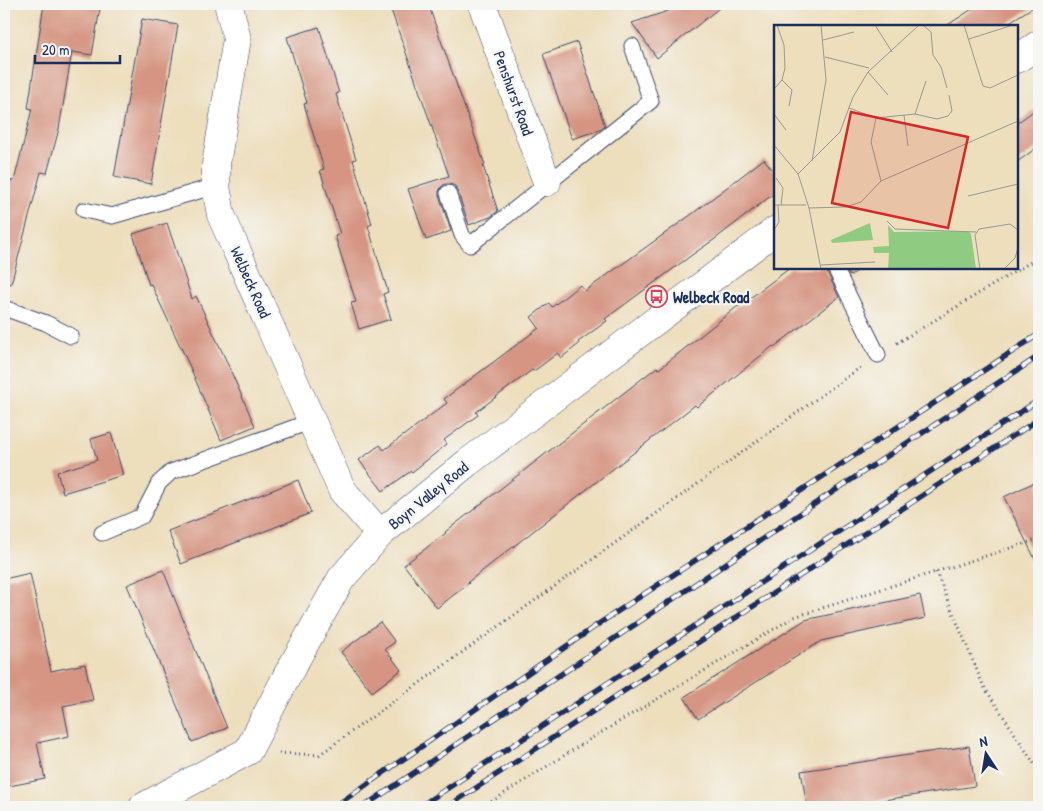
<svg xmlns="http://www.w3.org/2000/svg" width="1043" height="811" viewBox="0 0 1043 811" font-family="'Patrick Hand',sans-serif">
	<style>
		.building { fill: #d59582 }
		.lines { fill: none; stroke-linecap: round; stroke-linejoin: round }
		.lane-casing { stroke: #3a496c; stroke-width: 17 }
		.street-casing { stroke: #3a496c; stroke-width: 29 }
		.secondary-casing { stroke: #3a496c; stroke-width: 29 }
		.path { stroke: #3a496c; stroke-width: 3; stroke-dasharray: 1 4; stroke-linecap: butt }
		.lane { stroke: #fff; stroke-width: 15 }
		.street { stroke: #fff; stroke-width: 28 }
		.secondary { stroke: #fff; stroke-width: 28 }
		.rail-casing { stroke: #1b2f5e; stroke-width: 5.5 }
		.rail { stroke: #f6f6f2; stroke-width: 4; stroke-dasharray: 11; stroke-linecap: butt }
		.labels { text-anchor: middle; stroke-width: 4.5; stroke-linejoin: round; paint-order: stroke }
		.street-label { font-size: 16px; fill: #1b2f5e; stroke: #f6f6f2 }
		.poi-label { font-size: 16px; font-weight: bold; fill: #1b2f5e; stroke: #f6f6f2; text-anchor: start }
		.inset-road { fill: none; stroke: #999896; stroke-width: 1 }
		.view { fill: #d62828; fill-opacity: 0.15; stroke: #d62828; stroke-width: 2.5 }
		.inset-edge { fill: none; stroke: #1b2f5e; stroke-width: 2.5 }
	</style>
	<rect width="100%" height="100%" fill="#f6f6f2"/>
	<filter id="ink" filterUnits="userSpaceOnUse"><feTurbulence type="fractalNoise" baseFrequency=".02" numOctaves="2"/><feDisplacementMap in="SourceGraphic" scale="10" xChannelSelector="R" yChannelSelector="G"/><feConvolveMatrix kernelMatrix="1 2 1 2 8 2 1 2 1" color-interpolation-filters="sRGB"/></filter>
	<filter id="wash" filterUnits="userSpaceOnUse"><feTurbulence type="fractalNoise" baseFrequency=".0096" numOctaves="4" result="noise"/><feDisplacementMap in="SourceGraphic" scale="20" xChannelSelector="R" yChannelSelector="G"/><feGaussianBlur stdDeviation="1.12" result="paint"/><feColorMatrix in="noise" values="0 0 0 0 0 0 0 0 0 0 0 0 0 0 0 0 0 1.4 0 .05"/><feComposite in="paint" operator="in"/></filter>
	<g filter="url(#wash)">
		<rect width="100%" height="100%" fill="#eddebc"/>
		<g id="blocks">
			<path class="building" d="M44,4H76L100,8L92,55L72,52L59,129L47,173L41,172L11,284L4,283V192L7,180L14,181L32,109L28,108Z
				M389,4H428L485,165L483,166L498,211L490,217L469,225L457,190L455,186L450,184H445L441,187L439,192V195L451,231L426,240L408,189L449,176Z
				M689,4H724L657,58L632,23Z
				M980,4H1038L1003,26H946Z
				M142,19L178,25L151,184L114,177Z
				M319,27L339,93L336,94L356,159L353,160L372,224L368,226L388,292L383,294L391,319L359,329L351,303L356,302L335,236L340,234L320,170L324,169L304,104L307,103L287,37Z
				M577,42L605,126L599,130L572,139L543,54Z
				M1039,107V146L1017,162V123Z
				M764,159L776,174V192L715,239L696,252L605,319L607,321L578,342L579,344L561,358L558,353L534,371L532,370L476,412L478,415L444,440L447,444L412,472L411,471L383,491L359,460L380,445L384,450L447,403L444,399L539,328L531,317L549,303L552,307L580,285L585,291L692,214Z
				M167,223L192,299L196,296L225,358L255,426L221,440L190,367L151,284L149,285L133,234Z
				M790,268H826L827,272L839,297L774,347L773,346L697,407L695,405L468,582L469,583L437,608L404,565L446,533L445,532L657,367L659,369L738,306V307Z
				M845,268H862L850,276Z
				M111,433L123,475L63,493L57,472L97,460L91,439Z
				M298,480L311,513L181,564L168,531Z
				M1039,480V567L1004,497Z
				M163,570L227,728L192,742L127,585Z
				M30,573L51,671L85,664L93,700L63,706L69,736L37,743L45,779L4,787V579Z
				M920,595L925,618L821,641L698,719L684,697L805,620Z
				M380,622L395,642L385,649L401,670L372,692L341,652Z
				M969,746L975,786L838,807H807L801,771Z"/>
		</g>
	</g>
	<g filter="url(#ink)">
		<use href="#blocks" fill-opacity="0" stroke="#3a496c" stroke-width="1"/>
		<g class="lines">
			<defs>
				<path id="lane" d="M448,193L462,235L470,245L651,101L632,46
					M84,210L112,216L216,186
					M835,268L878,355
					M4,308L46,323L71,336
					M102,533L142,516L159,483L171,472L312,421"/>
				<path id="street" d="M482,4L547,182
					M229,7L237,39L216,164V186L221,215L342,490L380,534"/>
				<path id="secondary" d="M1017,59L1039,44
					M143,807L248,751L289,672L341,579L380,534L467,463L776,230"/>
			</defs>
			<use href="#lane" class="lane-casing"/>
			<use href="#street" class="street-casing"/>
			<use href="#secondary" class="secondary-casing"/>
			<path class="path" d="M897,343L1039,257
				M936,572L983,685L1039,771
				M279,753L319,755L861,367
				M483,807L587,741L794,617L1039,539"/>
			<use href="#lane" class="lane"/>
			<use href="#street" class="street"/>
			<use href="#secondary" class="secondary"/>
			<defs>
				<path id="rail" d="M334,807L600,623L1039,334
					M363,807L813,505L1039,356
					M419,807L1039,400
					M447,807L1039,419"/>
			</defs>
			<use href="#rail" class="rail-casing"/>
			<use href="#rail" class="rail"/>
		</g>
	</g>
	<defs>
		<symbol id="bus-ring" viewBox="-11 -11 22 22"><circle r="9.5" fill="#f6f6f2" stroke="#d1495b" stroke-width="1.5"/><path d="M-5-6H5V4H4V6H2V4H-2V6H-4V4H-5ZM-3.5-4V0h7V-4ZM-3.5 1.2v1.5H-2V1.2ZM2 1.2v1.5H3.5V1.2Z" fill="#d1495b"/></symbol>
	</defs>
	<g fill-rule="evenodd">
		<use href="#bus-ring" x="644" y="284" width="25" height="25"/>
	</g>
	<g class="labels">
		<g class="street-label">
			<text transform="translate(514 93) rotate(70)" y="6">Penshurst Road</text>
			<text transform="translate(251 282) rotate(66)" y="6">Welbeck Road</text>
			<text transform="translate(428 495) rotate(-39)" y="6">Boyn Valley Road</text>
		</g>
		<g class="poi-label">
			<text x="673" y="303">Welbeck Road</text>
		</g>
	</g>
	<g transform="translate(774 25)">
		<rect width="244" height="244" fill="#eddebc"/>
		<path d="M96,198L99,215L58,218L57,215ZM114,200L120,207L194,206L197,209L202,244H114L115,228H100L99,222L115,221Z" fill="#8fcc81"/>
		<path class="inset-road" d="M101,0L118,27M149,0L157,7L159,30L167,42L173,63M190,0L209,61L216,63L244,50M195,14L239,0M49,15L80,7M51,32L95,43M94,47L114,70M8,55L18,65L15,81M0,64L8,55L11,43L10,20L3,0M75,83L102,93L141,89L163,94L174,91L178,86L175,70M0,89L12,105M141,89L152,56M130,90L134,121M102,93L97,117L107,156M0,120L24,149L35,183L47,244M38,136L52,55L47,0M24,149L66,107L79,72L94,47L145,0M2,153L9,163L7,180M194,171L244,159M0,180H32M35,183L71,182L87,177L107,156L244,96M113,196L121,204L202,207M0,205L5,197L4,180M47,240L101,237M206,244L201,210L205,204L236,199L244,205M230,244L241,233L244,223"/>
		<path class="view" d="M77,87L194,112L174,203L58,178Z"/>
		<rect width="244" height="244" class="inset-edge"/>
	</g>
	<rect width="1043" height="811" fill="none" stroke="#f6f6f2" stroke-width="20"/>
	<g transform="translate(986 754) rotate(348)" stroke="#f6f6f2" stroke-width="4" paint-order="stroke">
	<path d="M0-4L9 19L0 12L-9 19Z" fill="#1b2f5e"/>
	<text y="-8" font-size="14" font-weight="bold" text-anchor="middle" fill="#1b2f5e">N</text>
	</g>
	<path d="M35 55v8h85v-8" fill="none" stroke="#1b2f5e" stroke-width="2.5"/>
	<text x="42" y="55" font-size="15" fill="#1b2f5e" stroke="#f6f6f2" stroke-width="4" paint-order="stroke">20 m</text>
</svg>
